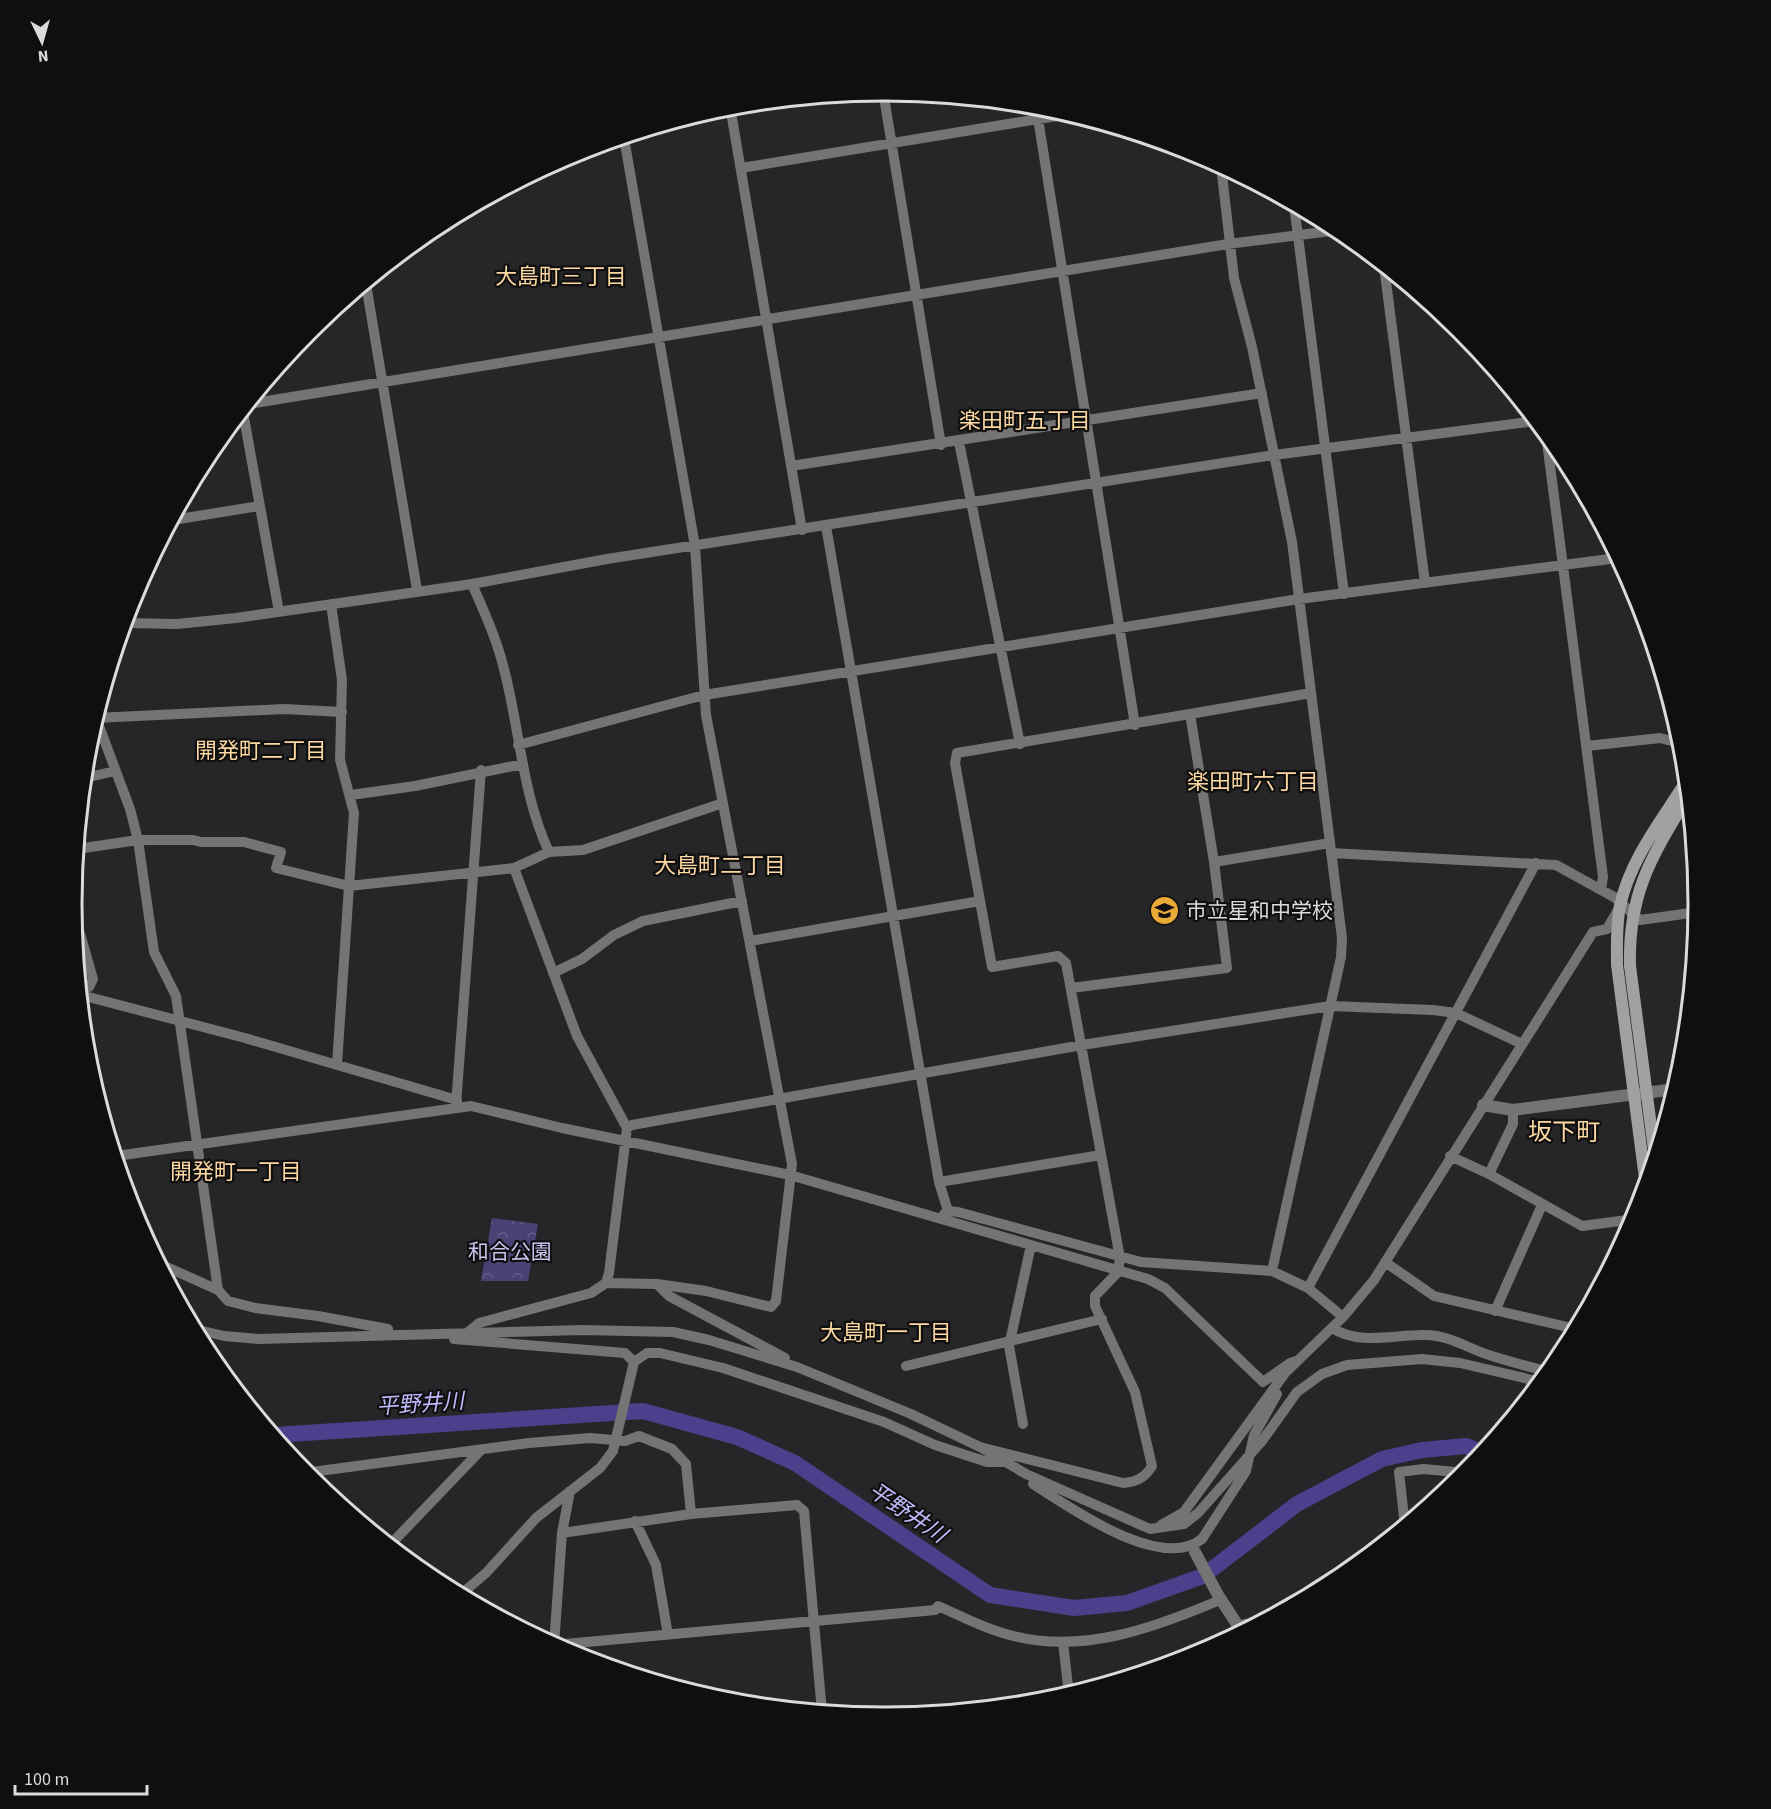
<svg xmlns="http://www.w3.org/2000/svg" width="1771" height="1809" viewBox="0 0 1771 1809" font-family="'Source Sans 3','Noto Sans JP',sans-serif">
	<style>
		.park { fill: url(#park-crowns) }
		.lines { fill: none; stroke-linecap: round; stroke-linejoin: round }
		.river { stroke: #4c3f8b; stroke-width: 16 }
		.minor { stroke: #757473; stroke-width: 10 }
		.tertiary { stroke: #757473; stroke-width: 12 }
		.secondary { stroke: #a2a19f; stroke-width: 12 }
		.labels { text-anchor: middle; stroke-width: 4.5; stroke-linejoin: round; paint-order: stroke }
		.poi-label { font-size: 21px; fill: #dbdbdc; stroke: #0f0f10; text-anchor: start }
		.park-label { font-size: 21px; fill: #c7c4ef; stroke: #0f0f10 }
		.neighbourhood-label { font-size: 22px; fill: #fbd7a1; stroke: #0f0f10 }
		.water-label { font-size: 22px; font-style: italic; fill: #c0bbfc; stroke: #0f0f10 }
		.quarter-label { font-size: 24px; fill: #fbd7a1; stroke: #0f0f10 }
		.rim { fill: none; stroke: #dbdbdc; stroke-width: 3 }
	</style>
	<defs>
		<pattern id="park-crowns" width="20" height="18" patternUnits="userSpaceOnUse" patternTransform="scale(1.5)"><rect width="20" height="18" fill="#484275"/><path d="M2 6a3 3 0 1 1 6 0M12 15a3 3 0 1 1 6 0" fill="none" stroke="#625d88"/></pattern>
	</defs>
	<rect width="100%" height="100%" fill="#262628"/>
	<path class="park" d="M492,1218L538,1224L528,1281H481Z"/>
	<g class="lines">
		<path class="river" d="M274,1435L643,1411L737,1437L795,1463L990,1595L1074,1608L1127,1603L1203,1576L1297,1504L1382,1459L1422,1450L1466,1446L1483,1453"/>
		<path class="minor" d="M883,91L941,445
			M730,106L802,530
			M1036,106L1135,725
			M624,138L695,546L706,715L792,1164L776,1301L771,1307L706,1291L657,1284
			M1221,166L1234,278L1252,347L1292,542L1342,938L1341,957L1272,1271
			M741,168L1069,114
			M1294,205L1344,594
			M1384,266L1425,583
			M366,284L417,590
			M249,404L1228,244L1339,230
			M243,412L279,612
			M1546,434L1603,877L1601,890
			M959,442L1020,744
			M791,466L1262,393
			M173,520L259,506
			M826,526L939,1182L948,1211
			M472,584C484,611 497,640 504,669C520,730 522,794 549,852
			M331,604L342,680L340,760L354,813L337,1064
			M125,623L177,624L236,618L472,584L607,559L1274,455L1536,421
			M1190,714L1311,693
			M96,718L130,809L138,840L154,952L176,996L218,1290
			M96,718L284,709L342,712
			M518,745L704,695L1299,599L1618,558
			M1587,746L1660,738L1683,744
			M85,778L115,771
			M351,795L415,786L523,764
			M77,849L138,840H193L201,842H244L281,852L276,868L349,886L514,868L549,852L583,850L723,803
			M1331,853L1556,865L1614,897L1640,920L1698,912
			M1214,862L1330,843
			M514,868L577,1036L627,1128L609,1273L606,1283
			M72,905L93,979L89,987L80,984
			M750,941L980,901
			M553,973L582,959L614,935L643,921L742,901
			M81,995L245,1038L457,1100
			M456,1105L481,770
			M627,1128L632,1125L1082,1045L1330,1006L1433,1010L1456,1013L1522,1044
			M116,1156L471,1106L562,1128L790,1175L1148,1279L1165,1288L1263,1382L1290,1363L1296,1361
			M1450,1156L1489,1174L1582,1226L1635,1219
			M1489,1174L1513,1124V1110
			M939,1182L1101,1155
			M944,1214L948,1211L958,1212L1141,1262L1272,1271L1308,1288L1343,1317
			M1385,1262L1434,1296L1576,1329
			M160,1264L218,1290L228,1301L255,1308L318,1316L388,1329
			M1308,1288L1536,863
			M1495,1311L1542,1205
			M1332,1328C1360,1346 1395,1334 1426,1335C1449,1335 1471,1350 1492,1356C1511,1362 1530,1367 1549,1372
			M194,1329L224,1336L259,1339L583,1330L673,1332L709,1340L797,1367L911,1414L980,1447L1026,1474L1150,1529L1184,1524L1198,1513L1262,1441L1297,1392L1322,1374L1347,1365L1422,1359L1460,1363L1541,1382
			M468,1332L479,1323L591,1293L606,1283L657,1284L669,1296L785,1358
			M454,1339L625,1353L634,1362
			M906,1366L1102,1319
			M1023,1424L1009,1346L1031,1245
			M980,1447L1123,1483C1136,1482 1145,1478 1152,1466L1135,1392L1095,1306V1296L1118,1272L1120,1258L1066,963L1058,956L992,967L955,763L957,753L1190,714L1214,862L1227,968L1071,988
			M304,1473L529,1443L590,1438L625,1441L639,1436L672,1449L686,1464L691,1514
			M1033,1484C1071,1508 1160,1572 1202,1539L1246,1471L1254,1435L1277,1394
			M635,1521L656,1565L668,1635
			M1161,1525L1184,1512L1285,1373L1343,1317L1374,1280L1593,932L1607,929L1619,908
			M1405,1526L1399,1472L1424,1469L1466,1473
			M562,1533L691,1514L797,1505L804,1511L822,1712
			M390,1545L482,1449
			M460,1595L486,1573L536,1518L600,1468L613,1451L634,1362L647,1353H660L723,1368L884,1422L935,1445L987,1462H1002
			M1237,1626L1264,1620
			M1063,1642L1069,1695
			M554,1645L935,1610L938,1606C961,1616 983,1628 1006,1634C1079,1656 1154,1628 1220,1600
			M554,1645L562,1533L570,1491"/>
		<path class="tertiary" d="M1483,1105L1513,1110L1675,1089
			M1195,1552L1218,1595L1242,1632"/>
		<path class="secondary" d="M1655,1157L1630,966C1628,893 1652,856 1688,796
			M1646,1186L1617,965C1617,945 1616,925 1620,906C1630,859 1662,820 1687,780"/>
	</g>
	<defs>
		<symbol id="school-disc" viewBox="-11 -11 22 22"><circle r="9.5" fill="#eaaa38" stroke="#0f0f10"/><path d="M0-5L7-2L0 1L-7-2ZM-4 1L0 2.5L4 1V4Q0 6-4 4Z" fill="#111"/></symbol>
	</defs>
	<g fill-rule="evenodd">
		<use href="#school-disc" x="1148" y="894" width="33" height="33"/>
	</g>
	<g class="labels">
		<g class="poi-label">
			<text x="1186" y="918">市立星和中学校</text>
		</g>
		<g class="park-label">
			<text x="510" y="1259">和合公園</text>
		</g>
		<g class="neighbourhood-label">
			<text x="561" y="284">大島町三丁目</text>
			<text x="1025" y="428">楽田町五丁目</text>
			<text x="261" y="758">開発町二丁目</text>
			<text x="1253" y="789">楽田町六丁目</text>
			<text x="720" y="873">大島町二丁目</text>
			<text x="236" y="1179">開発町一丁目</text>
			<text x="886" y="1340">大島町一丁目</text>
		</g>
		<g class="water-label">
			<text transform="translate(420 1403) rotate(-4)" y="8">平野井川</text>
			<text transform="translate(908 1512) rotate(34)" y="8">平野井川</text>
		</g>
		<g class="quarter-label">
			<text x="1564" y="1140">坂下町</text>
		</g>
	</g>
	<path d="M0 0H1771V1809H0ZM82 904a803 803 0 1 1 1606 0a803 803 0 1 1-1606 0Z" fill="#0f0f10" fill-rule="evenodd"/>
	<path class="rim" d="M82 904a803 803 0 1 1 1606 0a803 803 0 1 1-1606 0Z"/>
	<g transform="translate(42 42) rotate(175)" stroke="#0f0f10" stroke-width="4.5" paint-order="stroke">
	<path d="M0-4.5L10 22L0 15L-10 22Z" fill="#dbdbdc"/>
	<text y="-9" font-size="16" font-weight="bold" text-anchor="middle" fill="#dbdbdc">N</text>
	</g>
	<path d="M15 1785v9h132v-9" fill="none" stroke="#dbdbdc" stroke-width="3"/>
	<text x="24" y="1785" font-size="18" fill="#dbdbdc" stroke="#0f0f10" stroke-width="4.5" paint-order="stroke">100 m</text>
</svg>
